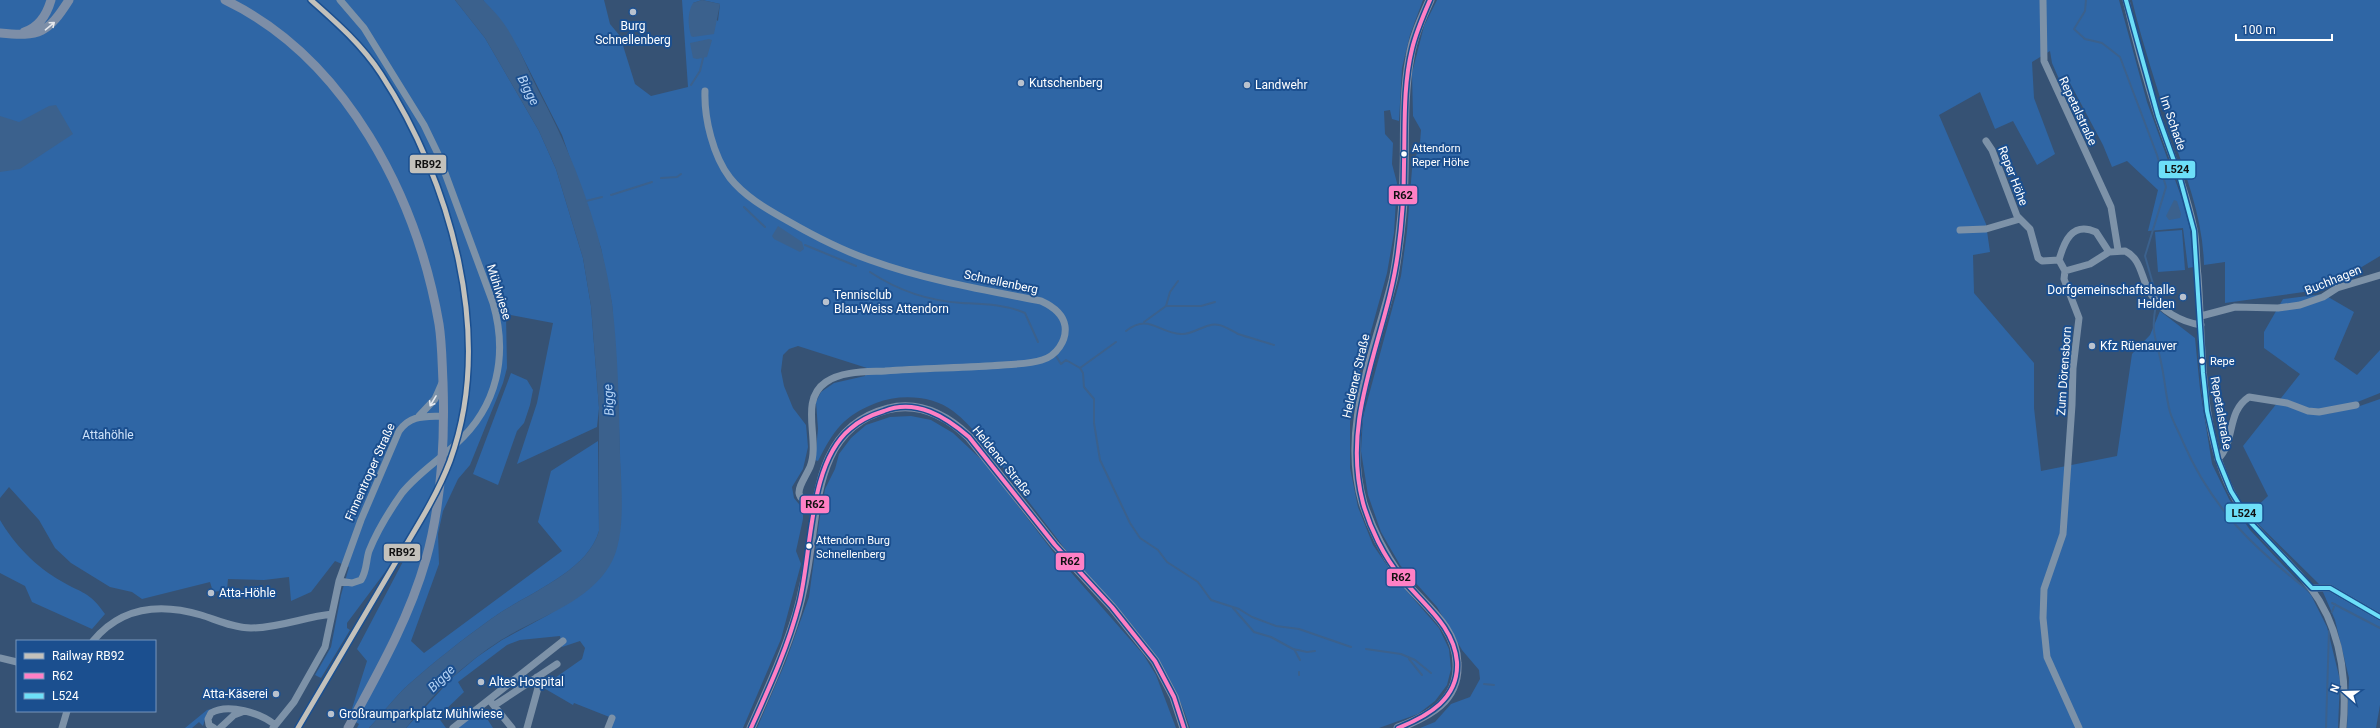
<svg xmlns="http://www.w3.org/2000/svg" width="2380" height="728" viewBox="0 0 2380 728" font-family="Roboto,sans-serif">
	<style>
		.green { fill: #2f66a5; fill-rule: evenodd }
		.water { fill: #3b618d }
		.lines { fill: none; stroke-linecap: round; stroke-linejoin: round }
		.stream { stroke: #3b618d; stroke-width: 2 }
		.minor { stroke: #7d92a8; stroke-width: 7 }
		.major { stroke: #7d8ea7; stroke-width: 9 }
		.bus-1-casing { stroke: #1b4f8f; stroke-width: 7 }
		.bus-2-casing { stroke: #1b4f8f; stroke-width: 7 }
		.bus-1 { stroke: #ff80c5; stroke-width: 4 }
		.bus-2 { stroke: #6ddff8; stroke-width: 4 }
		.rail-1-casing { stroke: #1b4f8f; stroke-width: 8 }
		.rail-1 { stroke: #c3c1bb; stroke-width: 5 }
		.oneway { stroke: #e5e8ed }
		.oneway2 { stroke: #e5e9ee }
		.poi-dot { fill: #b9c2ce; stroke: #1b4f8f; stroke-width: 1.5 }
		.bus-dot { fill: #fff; stroke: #1b4f8f; stroke-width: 1.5 }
		.labels { text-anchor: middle; stroke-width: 4; stroke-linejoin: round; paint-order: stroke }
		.bus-label { font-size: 11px; fill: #fff; stroke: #1b4f8f; text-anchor: start }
		.poi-label { font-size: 12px; fill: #fff; stroke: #1b4f8f; text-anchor: start }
		.street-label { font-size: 12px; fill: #fff; stroke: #1b4f8f }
		.park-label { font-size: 12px; fill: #cfe3fa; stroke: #1b4f8f }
		.water-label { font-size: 13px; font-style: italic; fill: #b5d3f5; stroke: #1b4f8f }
		.line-badge { stroke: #1b4f8f; stroke-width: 1.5 }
		.pale-badge-label { font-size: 11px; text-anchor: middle; font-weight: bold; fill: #111 }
	</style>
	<rect width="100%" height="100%" fill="#365274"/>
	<path class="green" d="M0,0H455L485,38L539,131L556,169L583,258L591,306L599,408L597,427L517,464L537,403L553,323L506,314L507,368L503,383L470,465L458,479L443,511L438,534L439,564L411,641L424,653L562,551L538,522L551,471L598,441L599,531C587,573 525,594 491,619C463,639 434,662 408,685C394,698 382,714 369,728H357L359,724L349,718L367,661L357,649L408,552L403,548L347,623V628L350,630L321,678L315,675L331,647L341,595L349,567L335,561L311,592L291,601L289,577L264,580L228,579L227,590L213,592L210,582L142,599L132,592L110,587L71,563L55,548L39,520L9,487L0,498Z
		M483,0H604L610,24L620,36L635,84L651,96L688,87L682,0H1423L1410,35L1402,68L1399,121L1392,119L1390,110L1384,111L1385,134L1393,143L1392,164L1397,183L1394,233L1387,273L1357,382L1350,422V468L1358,507L1373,545L1397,580L1439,628L1449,649L1451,669L1447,685L1435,701L1418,714L1379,728H1190C1165,647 1116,612 1065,549C1045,523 1025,497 1005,470C989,450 974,427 953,411C932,395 899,394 876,403C843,416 834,430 818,461L815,460L818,429L816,402L821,392L834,383L865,376L867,368L798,346L789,349L783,355L781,371L784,386L793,408L806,425L808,447L803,469L792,487L794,498L803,509V519L796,551L801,564L781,639L743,728H608L612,718L574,703L573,705L542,687L582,659L585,648L580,641L562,647L560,636L520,640L507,645L458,682L464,692L438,717L446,728H406L453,677L477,657L502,640L548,615L584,592L621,497L618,394L612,304L601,248L562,135L518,48ZM702,0L720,4L718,21L693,3Z
		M1437,0H2119L2147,102L2182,199L2190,229L2194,267L2188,268L2183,228L2148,231L2158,190L2127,161L2112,167L2103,145L2070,83L2062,86L2052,63L2050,51L2032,62L2034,98L2055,154L2037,165L2013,121L1995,129L1980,92L1939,115L1986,224L1990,252L1973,255L1974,293L2034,363V408L2041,471L2117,456L2132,354L2150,335L2160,311L2195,338L2200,389L2212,464L2229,499L2250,530L2311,595L2327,627L2340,680L2338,728H1420L1435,722L1451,704L1470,697L1480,679L1479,670L1462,650L1437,607L1400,565L1381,532L1368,495L1361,451L1363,417L1401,276L1407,231L1412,169L1420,143L1421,130L1413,116L1412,73L1424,26Z
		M2132,0H2380V256L2325,289L2225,303V262L2204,265C2203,220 2187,178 2172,135C2158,90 2143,46 2132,0Z
		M2182,230L2185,270L2158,272L2155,232Z
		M2323,294L2354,312L2334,359L2357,375L2380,350V393L2355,403L2329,409L2327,414L2357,407L2380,399V705L2376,728H2347L2349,678L2335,620L2320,585L2252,518L2250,513L2268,496L2243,446L2300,374L2264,348V332L2283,299Z
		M511,373L527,380L533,390L530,405L524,423L517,431L498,485L473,474Z
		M911,416L931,420L953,433L985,463L1054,553L1143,654L1156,675L1176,728H757L786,661L809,597L819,522L825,489L835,469L839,454L851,438L866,425L890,417Z
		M0,520C14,544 36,567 61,581C83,594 89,591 105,614L92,629L32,602L25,586L0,573Z
		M216,708L207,713L203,726L199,722L192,728H185L207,710Z
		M481,709L493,728H458Z"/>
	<path class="water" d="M455,0H483C488,5 493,10 498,16C515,36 525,64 537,88C573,155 601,227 612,303C618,352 619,404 620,454C621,486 627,537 610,565C588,603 536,618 501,640C465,663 432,694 406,728H369C382,714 394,698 408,685C434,662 463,639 491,619C525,594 587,573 599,531V408L591,306L583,258L556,169L539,131L485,38Z
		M702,0L720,4L714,34L693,37L691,36C688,25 687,13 693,3Z
		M709,39L712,40L707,57L697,59L693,58L690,43Z
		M56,105L73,134L20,169L0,172V116L19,122L49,106Z
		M2174,200L2177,201L2181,214L2180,218L2169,220L2166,216Z
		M778,226L802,242L804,249L800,252L774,239L772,236Z"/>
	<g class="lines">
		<path class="stream" d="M2086,0L2085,11L2074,29L2085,39L2102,43L2120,57L2157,155L2166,187L2145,256L2157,298
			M691,85L700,71L703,58
			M661,178L677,177L681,174
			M611,195L652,182
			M586,201L602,197
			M744,207L765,227
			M805,245L856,266
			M870,272C897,290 930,301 962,303C983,304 1005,304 1025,313L1038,342
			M2156,305C2150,336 2157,338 2162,367C2165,382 2166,397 2170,412C2173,422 2179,432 2183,442C2212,509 2254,548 2309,591
			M1166,306L1170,292L1178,281
			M1144,322L1166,306H1201L1215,302
			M1126,331C1149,313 1158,333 1181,334C1194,335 1206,322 1219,325C1225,326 1232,331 1238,334C1250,338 1262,341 1274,345
			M1056,356L1061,364L1066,360L1080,368L1083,373L1084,387L1094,399V423L1100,460L1130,523L1140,538L1158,550L1167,562L1198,582L1211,600L1239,609L1252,617L1276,626L1299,629L1351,647
			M1080,368L1116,342
			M2332,603L2380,628
			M1233,608L1254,632L1271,637L1293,649L1307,652L1315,651
			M2332,612L2335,604
			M1294,649L1300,660
			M1366,649L1401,654L1415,660L1431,673
			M1409,659L1422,675
			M1299,675V672
			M1484,684L1494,685
			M2326,728L2329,631"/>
		<path class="minor" d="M2043,0L2044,61L2111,207L2118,250
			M2126,0C2135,39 2146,79 2158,117C2171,154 2186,190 2194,229C2197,244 2196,260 2198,276C2203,347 2199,425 2231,491C2248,525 2275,547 2300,575C2339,617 2348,672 2343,728
			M705,91C704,118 713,156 730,178C745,197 767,209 788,221C814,236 841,250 870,260C925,280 984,290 1041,301C1052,306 1063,313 1065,326C1067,341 1056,356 1042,360C1030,364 1015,364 1003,365C964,368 924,368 885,371C866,372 842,371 826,382C798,401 821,440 810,467C801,486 788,498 816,505
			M1986,141L1992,150L2017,216L2030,229L2038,258L2042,261L2059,260
			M1960,230L1986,229L2020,219
			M2065,271L2059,260C2064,242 2072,221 2096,232L2109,252
			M2201,316L2235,307L2278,308L2300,305L2323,297L2337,288L2380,275
			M419,416L435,399L442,383
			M2218,459C2236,441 2226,412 2249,397L2287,403L2308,411L2319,412L2356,405
			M339,581L352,583L361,580C367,571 366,560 369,551C377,531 390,510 402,493C417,474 439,460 456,444C498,406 508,355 493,303L438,154L424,125L364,28L340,0
			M2312,588H2330L2380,617
			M93,641C121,607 160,603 201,615C217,620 234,628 251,628C279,628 304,617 332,614
			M0,658L17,662
			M491,702L512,728
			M495,705L557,664
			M62,728L67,711
			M214,728L209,725L208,719L211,713C228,703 261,713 275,725
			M220,728L234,715L242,712
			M273,728L294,702L325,647L339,581L361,520L399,431C411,414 426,417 444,416
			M453,728L563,641
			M527,728L538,688L537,677
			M608,728L612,718
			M2079,728L2047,657L2043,618L2044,589L2063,534L2072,405L2073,368L2079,318L2064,279L2065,271L2090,264L2109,252L2125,251C2142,259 2141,279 2150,293C2161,311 2181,322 2201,325"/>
		<path class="major" d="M225,0C346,58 417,197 439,324C442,343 442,363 443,382C445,441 442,502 426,559C409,619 378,673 348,728
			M24,32C40,27 47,14 51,0
			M0,33C40,37 48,33 69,0
			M751,728C768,690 785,653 797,613C803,592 807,570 810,548C818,491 821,426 888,409C920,401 947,416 969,437L1055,545L1112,607L1155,661L1174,697L1184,728
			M1398,728C1429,716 1459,701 1457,663C1456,624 1420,603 1399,575C1384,553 1371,528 1363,503C1341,427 1375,353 1393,280C1397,262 1399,243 1401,224C1408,169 1400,112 1410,57C1413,37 1422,18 1430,0"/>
		<defs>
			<path id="bus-1" d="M751,728C769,688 788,647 799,604C812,554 808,464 850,429C860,420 871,415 884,411C916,398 946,417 969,437L1055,545L1112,607L1155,661L1174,697L1184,728
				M1398,728C1428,716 1459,699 1457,662C1454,625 1422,604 1401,577C1384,557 1370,528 1363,503C1340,415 1387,337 1398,252C1402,223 1404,194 1404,164C1405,126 1403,86 1412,49C1416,32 1423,16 1430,0"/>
			<path id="bus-2" d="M2126,0L2158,116L2179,175L2194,231L2203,373L2207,411L2218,459L2231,491L2250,522L2312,588H2330L2380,617"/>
		</defs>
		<use href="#bus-1" class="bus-1-casing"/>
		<use href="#bus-2" class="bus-2-casing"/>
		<use href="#bus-1" class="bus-1"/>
		<use href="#bus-2" class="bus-2"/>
		<defs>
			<path id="rail-1" d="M298,728C330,674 362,620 394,565C414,531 436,498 450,461C495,337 451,181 381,74C362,45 337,23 311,0"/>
		</defs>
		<use href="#rail-1" class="rail-1-casing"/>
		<use href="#rail-1" class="rail-1"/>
	</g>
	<defs><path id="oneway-shaft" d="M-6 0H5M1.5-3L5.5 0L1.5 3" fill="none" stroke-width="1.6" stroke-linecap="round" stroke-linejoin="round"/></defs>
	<use class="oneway" href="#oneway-shaft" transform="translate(50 26) rotate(-40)"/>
	<use class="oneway2" href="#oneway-shaft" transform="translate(433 401) rotate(121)"/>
	<g class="poi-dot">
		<circle cx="633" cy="12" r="4"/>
		<circle cx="1021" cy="83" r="4"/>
		<circle cx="1247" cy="85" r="4"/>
		<circle cx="2183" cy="297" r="4"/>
		<circle cx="826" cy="302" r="4"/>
		<circle cx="2092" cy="346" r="4"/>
		<circle cx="211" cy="593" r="4"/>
		<circle cx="481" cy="682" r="4"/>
		<circle cx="276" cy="694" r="4"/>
		<circle cx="331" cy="714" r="4"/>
	</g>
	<g class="bus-dot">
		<circle cx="1404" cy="154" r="3.5"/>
		<circle cx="2202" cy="361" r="3.5"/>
		<circle cx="809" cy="546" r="3.5"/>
	</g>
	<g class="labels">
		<g class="bus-label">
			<text x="1412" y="152">Attendorn<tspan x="1412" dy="14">Reper Höhe</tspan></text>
			<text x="2210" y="365">Repe</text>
			<text x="816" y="544">Attendorn Burg<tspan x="816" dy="14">Schnellenberg</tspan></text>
		</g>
		<g class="poi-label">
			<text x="633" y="30" text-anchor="middle">Burg<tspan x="633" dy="14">Schnellenberg</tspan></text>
			<text x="1029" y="87">Kutschenberg</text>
			<text x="1255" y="89">Landwehr</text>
			<text x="2175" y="294" text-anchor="end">Dorfgemeinschaftshalle<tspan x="2175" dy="14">Helden</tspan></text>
			<text x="834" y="299">Tennisclub<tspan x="834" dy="14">Blau-Weiss Attendorn</tspan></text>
			<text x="2100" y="350">Kfz Rüenauver</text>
			<text x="219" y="597">Atta-Höhle</text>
			<text x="489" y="686">Altes Hospital</text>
			<text x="268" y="698" text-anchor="end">Atta-Käserei</text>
			<text x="339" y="718">Großraumparkplatz Mühlwiese</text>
		</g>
		<g class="street-label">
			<text transform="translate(2078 111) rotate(65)" y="4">Repetalstraße</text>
			<text transform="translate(2173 123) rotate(71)" y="4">Im Schade</text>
			<text transform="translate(2013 176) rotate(69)" y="4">Reper Höhe</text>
			<text transform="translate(2333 280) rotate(-22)" y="4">Buchhagen</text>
			<text transform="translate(1001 282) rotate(12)" y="4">Schnellenberg</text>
			<text transform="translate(499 292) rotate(73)" y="4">Mühlwiese</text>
			<text transform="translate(2064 371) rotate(-86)" y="4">Zum Dörensborn</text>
			<text transform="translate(1356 376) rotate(-77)" y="4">Heldener Straße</text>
			<text transform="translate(2221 413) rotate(80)" y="4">Repetalstraße</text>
			<text transform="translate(1002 461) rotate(51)" y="4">Heldener Straße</text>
			<text transform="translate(370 472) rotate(-66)" y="4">Finnentroper Straße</text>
		</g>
		<g class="park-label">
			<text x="108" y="439">Attahöhle</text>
		</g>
		<g class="water-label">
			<text transform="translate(529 90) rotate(63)" y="5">Bigge</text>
			<text transform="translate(608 400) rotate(-93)" y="5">Bigge</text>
			<text transform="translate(441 678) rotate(-45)" y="5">Bigge</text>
		</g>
	</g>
	<g class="line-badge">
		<rect x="409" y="154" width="38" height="20" rx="4" fill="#c3c1bb"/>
		<rect x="2158" y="160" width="38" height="19" rx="4" fill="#6ddff8"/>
		<rect x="1388" y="185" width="30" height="20" rx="4" fill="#ff80c5"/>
		<rect x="800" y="495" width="30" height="19" rx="4" fill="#ff80c5"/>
		<rect x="2225" y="503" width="38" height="20" rx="4" fill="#6ddff8"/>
		<rect x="383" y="543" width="38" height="19" rx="4" fill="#c3c1bb"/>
		<rect x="1055" y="552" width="30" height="19" rx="4" fill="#ff80c5"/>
		<rect x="1386" y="568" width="30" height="19" rx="4" fill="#ff80c5"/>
	</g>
	<g class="pale-badge-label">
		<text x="428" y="168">RB92</text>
		<text x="2177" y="173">L524</text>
		<text x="1403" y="199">R62</text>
		<text x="815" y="508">R62</text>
		<text x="2244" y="517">L524</text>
		<text x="402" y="556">RB92</text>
		<text x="1070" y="565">R62</text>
		<text x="1401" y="581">R62</text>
	</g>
	<rect x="16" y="640" width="140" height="72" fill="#1b4f8f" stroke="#7695bc"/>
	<rect x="24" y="653" width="20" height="6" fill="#c3c1bb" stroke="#7695bc"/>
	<text x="52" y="660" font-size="12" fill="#ffffff">Railway RB92</text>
	<rect x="24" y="673" width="20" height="6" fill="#ff80c5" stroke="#7695bc"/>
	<text x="52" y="680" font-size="12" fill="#ffffff">R62</text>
	<rect x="24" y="693" width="20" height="6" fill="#6ddff8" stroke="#7695bc"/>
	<text x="52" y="700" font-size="12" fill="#ffffff">L524</text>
	<g transform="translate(2344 692) rotate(290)" stroke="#1b4f8f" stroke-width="3" paint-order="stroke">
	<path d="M0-3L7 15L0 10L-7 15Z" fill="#ffffff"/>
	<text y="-6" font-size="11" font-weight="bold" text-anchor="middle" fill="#ffffff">N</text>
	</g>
	<path d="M2236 34v6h96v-6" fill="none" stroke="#ffffff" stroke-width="2"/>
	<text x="2242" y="34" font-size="12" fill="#ffffff" stroke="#1b4f8f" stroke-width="3" paint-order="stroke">100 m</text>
</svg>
